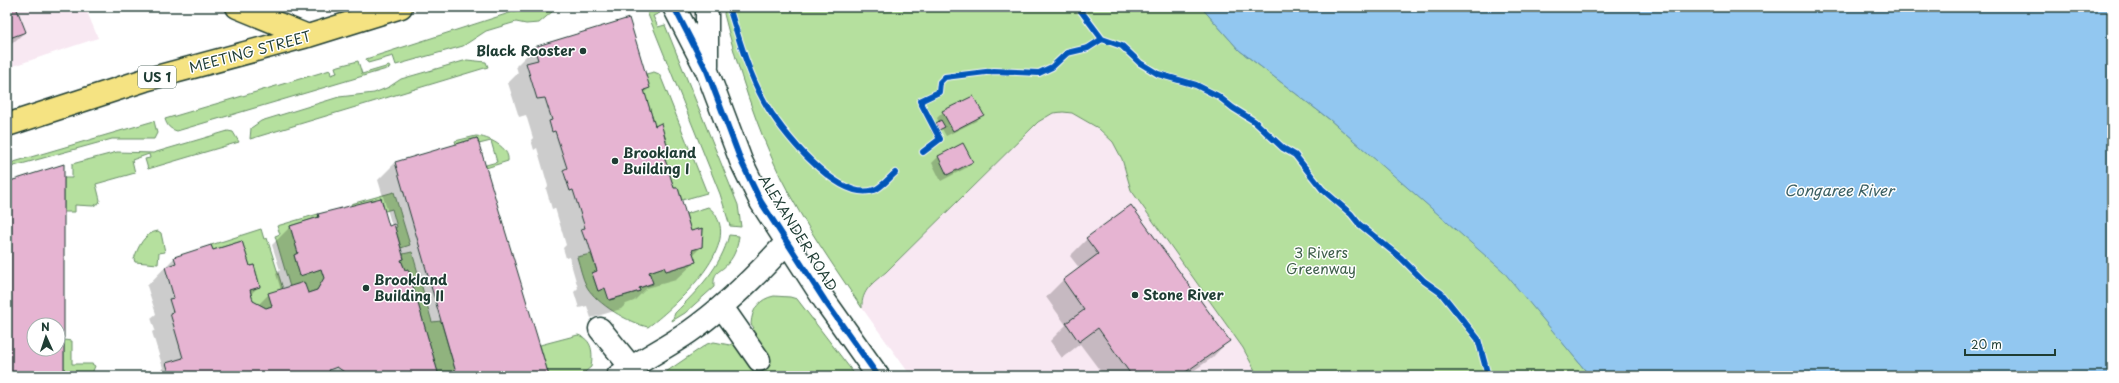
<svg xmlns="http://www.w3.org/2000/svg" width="2119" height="383" viewBox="0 0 2119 383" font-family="'Playpen Sans',sans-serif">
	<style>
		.built { fill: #f8e8f2 }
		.green { fill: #b5e09e; stroke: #6a8e69 }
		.water { fill: #92c7f0; stroke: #6490a5 }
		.shadow { fill: #0003 }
		.building { fill: #e6b4d2; stroke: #1f3d34; fill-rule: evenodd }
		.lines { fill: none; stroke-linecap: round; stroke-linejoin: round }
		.minor-casing { stroke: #1f3d34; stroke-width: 25 }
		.major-casing { stroke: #1f3d34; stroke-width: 25 }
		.minor { stroke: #fff; stroke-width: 22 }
		.major { stroke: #f5e382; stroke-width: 22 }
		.cycleway-casing { stroke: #fff; stroke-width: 8 }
		.cycleway { stroke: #0057b8; stroke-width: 6 }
		.poi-dot { fill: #1f3d34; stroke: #fff; stroke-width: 1.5 }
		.labels { text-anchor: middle; stroke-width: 3; stroke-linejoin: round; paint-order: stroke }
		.shield { fill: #fff; stroke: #627771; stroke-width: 1 }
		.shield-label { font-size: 13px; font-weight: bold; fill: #1f3d34 }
		.poi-label { font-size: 14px; font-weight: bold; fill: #1f3d34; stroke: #fff; text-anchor: start }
		.street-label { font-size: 14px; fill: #1f3d34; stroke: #fff }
		.park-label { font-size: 14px; fill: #3d5e49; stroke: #fff }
		.water-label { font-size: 15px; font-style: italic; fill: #3c6063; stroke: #fff }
	</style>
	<rect width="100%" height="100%" fill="#fff"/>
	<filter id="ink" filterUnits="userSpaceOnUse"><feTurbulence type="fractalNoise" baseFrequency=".025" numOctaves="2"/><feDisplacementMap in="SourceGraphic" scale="8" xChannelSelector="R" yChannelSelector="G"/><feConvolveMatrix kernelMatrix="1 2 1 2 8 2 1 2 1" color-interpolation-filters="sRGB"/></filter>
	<g filter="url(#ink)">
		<path class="built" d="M7,7H85L98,38L7,68Z
			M1063,112L1072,113L1091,123L1113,142L1122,159L1127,173L1243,348L1258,376H911L862,308L864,293L868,286L886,272L1038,122L1053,113Z"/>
		<path class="green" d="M528,7H567L553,11L539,23L526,24L516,22L486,31L463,46L396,65L393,56L368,63L366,59Z
			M645,7H656L660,13L653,16L658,27L665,25L738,205L741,227L730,226L720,194Z
			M725,7H1201L1239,50L1329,119L1504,271L1590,376H1258L1243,348L1131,190L1122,159L1113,142L1098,128L1072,113L1063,112L1053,113L1038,122L886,272C874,282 861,290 862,308C833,265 804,224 781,178C756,126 738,70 724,14Z
			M467,60L486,62L488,67L250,139L251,128L261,121L339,97L374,93L389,87L401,79Z
			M358,61L362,74L389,66L390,68L177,131C170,129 167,126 165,119L330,70L331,75L337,73L335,67Z
			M654,72L659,74L662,80L707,193L682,200L678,188H674L663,153L669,151L661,124L655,126L644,90L646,74Z
			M154,121L157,133L154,139H112L7,168V164Z
			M228,131L233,132L239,142L148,169L145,159L150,158L149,154L132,160L135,173L96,184L100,200L99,203L93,206L75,205V212H64V178H72V164L117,152L153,153Z
			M476,136C488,137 510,147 508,161L486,168V165L497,162L491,141L479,144L477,138L456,144L455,141Z
			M394,192L410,245L401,248L395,228L397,227L392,209L385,211L352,207L351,204Z
			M708,207C714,211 716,215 719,222C731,256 673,308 648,327C629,323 597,304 587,287C582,278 580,266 577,257L591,254L597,271L592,273L598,291L605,288L610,300L640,291L639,288L653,284L649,272L664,267L666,271L696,262L692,250L702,247L703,228L691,231L686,214Z
			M318,214L319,217L290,226L298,253L294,255L300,275L321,269L324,278L317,290L308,293L290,287L275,236L280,234L277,226Z
			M261,229L264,239L267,238L283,289L272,306L266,308L253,301L250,290L260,286L254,265L250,266L242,241L213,250L211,245Z
			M158,231L161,233L165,252L159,253L158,264L135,262L134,259C138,247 144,233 158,231Z
			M729,235L739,236C738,245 735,255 729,262C720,274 713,269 714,287L685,313L672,321L675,313C698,290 721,267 729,235Z
			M412,252L432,322L441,321L457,376H439L408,270H405L401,260L404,259L403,254Z
			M774,296L790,297L797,299L856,376H660L707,344L714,342L730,345L754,328L751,324C752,309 759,299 774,296Z
			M578,335C593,340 593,353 591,367L580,376H549L540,345Z
			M64,340L72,341V364H92L95,366L91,376H64Z"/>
		<path class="water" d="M1201,7H2112V376H1590L1503,271L1329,119L1239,50Z"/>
		<path class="shadow" d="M7,7H15L25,32L7,48Z
			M628,19L649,88L644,93L654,127L668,151L663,156L673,189L690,233L701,247L693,255L695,262L676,280L647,288L634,301L626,304L621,309L591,318L587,306L579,308L574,292L578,288L569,257L566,258L563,248L566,245L555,208L552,209L546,189L548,186L537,148L534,150L531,140L533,138L526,115L519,117L508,83L518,73L516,66L534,48Z
			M943,112L982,115L976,121L946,136L942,129L933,135L930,130L939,123L937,118Z
			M477,139L548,376H155L163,368L152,332L155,330L151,318L156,314L147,286L175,257L212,251L249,267L259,286L250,295L252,302L258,305L269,294L281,290L276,274L280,270L272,245L290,227L313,220L319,215L388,227L392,226L378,180L395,163Z
			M963,144L972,161L966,168L941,181L932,163L938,157Z
			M1087,239L1228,341L1212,358L1186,376H1104L1080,344L1062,358L1050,341L1066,325L1046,297L1063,280L1080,269L1070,256Z"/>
		<path class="building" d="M7,7H16L26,32L7,39Z
			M629,18L650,88L644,90L655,126L661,123L669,152L663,153L674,188H678L691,231L703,228L702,247L692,250L696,262L666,271L664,267L649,272L653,283L639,288L640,291L609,300L605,288L598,291L592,273L597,271L587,239L585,240L581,229L585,228L573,190L570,191L563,170L567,168L555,131L552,132L549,121L552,120L545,98L537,99L526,63L538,60L534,47Z
			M973,96L984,115L953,131L942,111Z
			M941,120L945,127L939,130L936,123Z
			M477,138L479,144L549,376H457L395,162Z
			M963,143L973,162L947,175L938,156Z
			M64,164V376H7V182ZM34,325H58V349H34Z
			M381,198L389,226L394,224L404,259L401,260L405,270L408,269L439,376H350L337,367L329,370L331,376H170L166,363L183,358L170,313L173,312L169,299L174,298L165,267L176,263L174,257L211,245L213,250L242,241L250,266L254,265L260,287L250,290L253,301L266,308L272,306L268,293L304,282L308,293L317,290L324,278L321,269L300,276L294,255L298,253L290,226L319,217L318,214Z
			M1131,205L1230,341L1180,376H1132L1098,328L1079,342L1066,323L1084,310L1063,280L1098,254L1086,238Z"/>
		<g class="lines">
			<defs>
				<path id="minor" d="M674,7L707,71L741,161L761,202L825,301L878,376
					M707,66V7
					M722,307L759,360
					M600,329L631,367L636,376
					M618,376C641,360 666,348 689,332C726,306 756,276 786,243"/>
				<path id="major" d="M237,7L308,36
					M7,125L145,80L308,36L401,7"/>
			</defs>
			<use href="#minor" class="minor-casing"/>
			<use href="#major" class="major-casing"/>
			<use href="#minor" class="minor"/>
			<use href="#major" class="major"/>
			<defs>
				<path id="cycleway" d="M674,7L707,71L741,161L761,202L825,301L878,376
					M729,7C739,39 748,72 764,101C779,129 838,203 874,190C881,188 889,178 895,173
					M1078,7L1102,39L1122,46L1140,63L1158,74L1196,85L1218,96L1233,108L1254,121L1283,148L1295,155L1322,189L1351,214L1359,224L1401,258L1424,281L1441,293L1478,339L1488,376
					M923,152L940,139L920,101L939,92L940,82L945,77L994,71L1039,73L1052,67L1067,53L1088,48L1102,39"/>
			</defs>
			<use href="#cycleway" class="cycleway-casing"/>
			<use href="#cycleway" class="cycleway"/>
		</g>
	</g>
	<g class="poi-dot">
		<circle cx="583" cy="51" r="4"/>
		<circle cx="615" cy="161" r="4"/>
		<circle cx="366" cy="288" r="4"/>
		<circle cx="1135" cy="295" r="4"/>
	</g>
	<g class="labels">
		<rect class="shield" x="138" y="66" width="38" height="22" rx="3"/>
		<g class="shield-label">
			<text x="157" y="82">US 1</text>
		</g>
		<g class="poi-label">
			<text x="575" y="56" text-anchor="end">Black Rooster</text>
			<text x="623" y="158">Brookland<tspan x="623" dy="16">Building I</tspan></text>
			<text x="374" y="285">Brookland<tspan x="374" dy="16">Building II</tspan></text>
			<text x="1143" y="300">Stone River</text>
		</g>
		<g class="street-label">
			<text transform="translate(250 52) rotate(-15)" y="5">MEETING STREET</text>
			<text transform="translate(798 233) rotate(58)" y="5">ALEXANDER ROAD</text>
		</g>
		<g class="park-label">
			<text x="1321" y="258">3 Rivers<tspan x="1321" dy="16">Greenway</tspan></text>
		</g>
		<g class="water-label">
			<text x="1839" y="196">Congaree River</text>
		</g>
	</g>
	<rect width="2119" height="383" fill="none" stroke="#fff" stroke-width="24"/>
	<rect x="12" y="12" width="2095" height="359" fill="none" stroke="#1f3d34" stroke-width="1.5" filter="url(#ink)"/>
	<g transform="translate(46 337) rotate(357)"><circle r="19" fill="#ffffff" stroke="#a5b1ae"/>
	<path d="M0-3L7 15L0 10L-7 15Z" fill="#1f3d34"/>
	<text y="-6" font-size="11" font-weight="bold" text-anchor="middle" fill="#1f3d34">N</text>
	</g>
	<path d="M1965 349v6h90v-6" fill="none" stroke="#1f3d34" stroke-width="2"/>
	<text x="1971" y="349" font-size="12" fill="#1f3d34" stroke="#ffffff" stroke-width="3" paint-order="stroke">20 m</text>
</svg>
